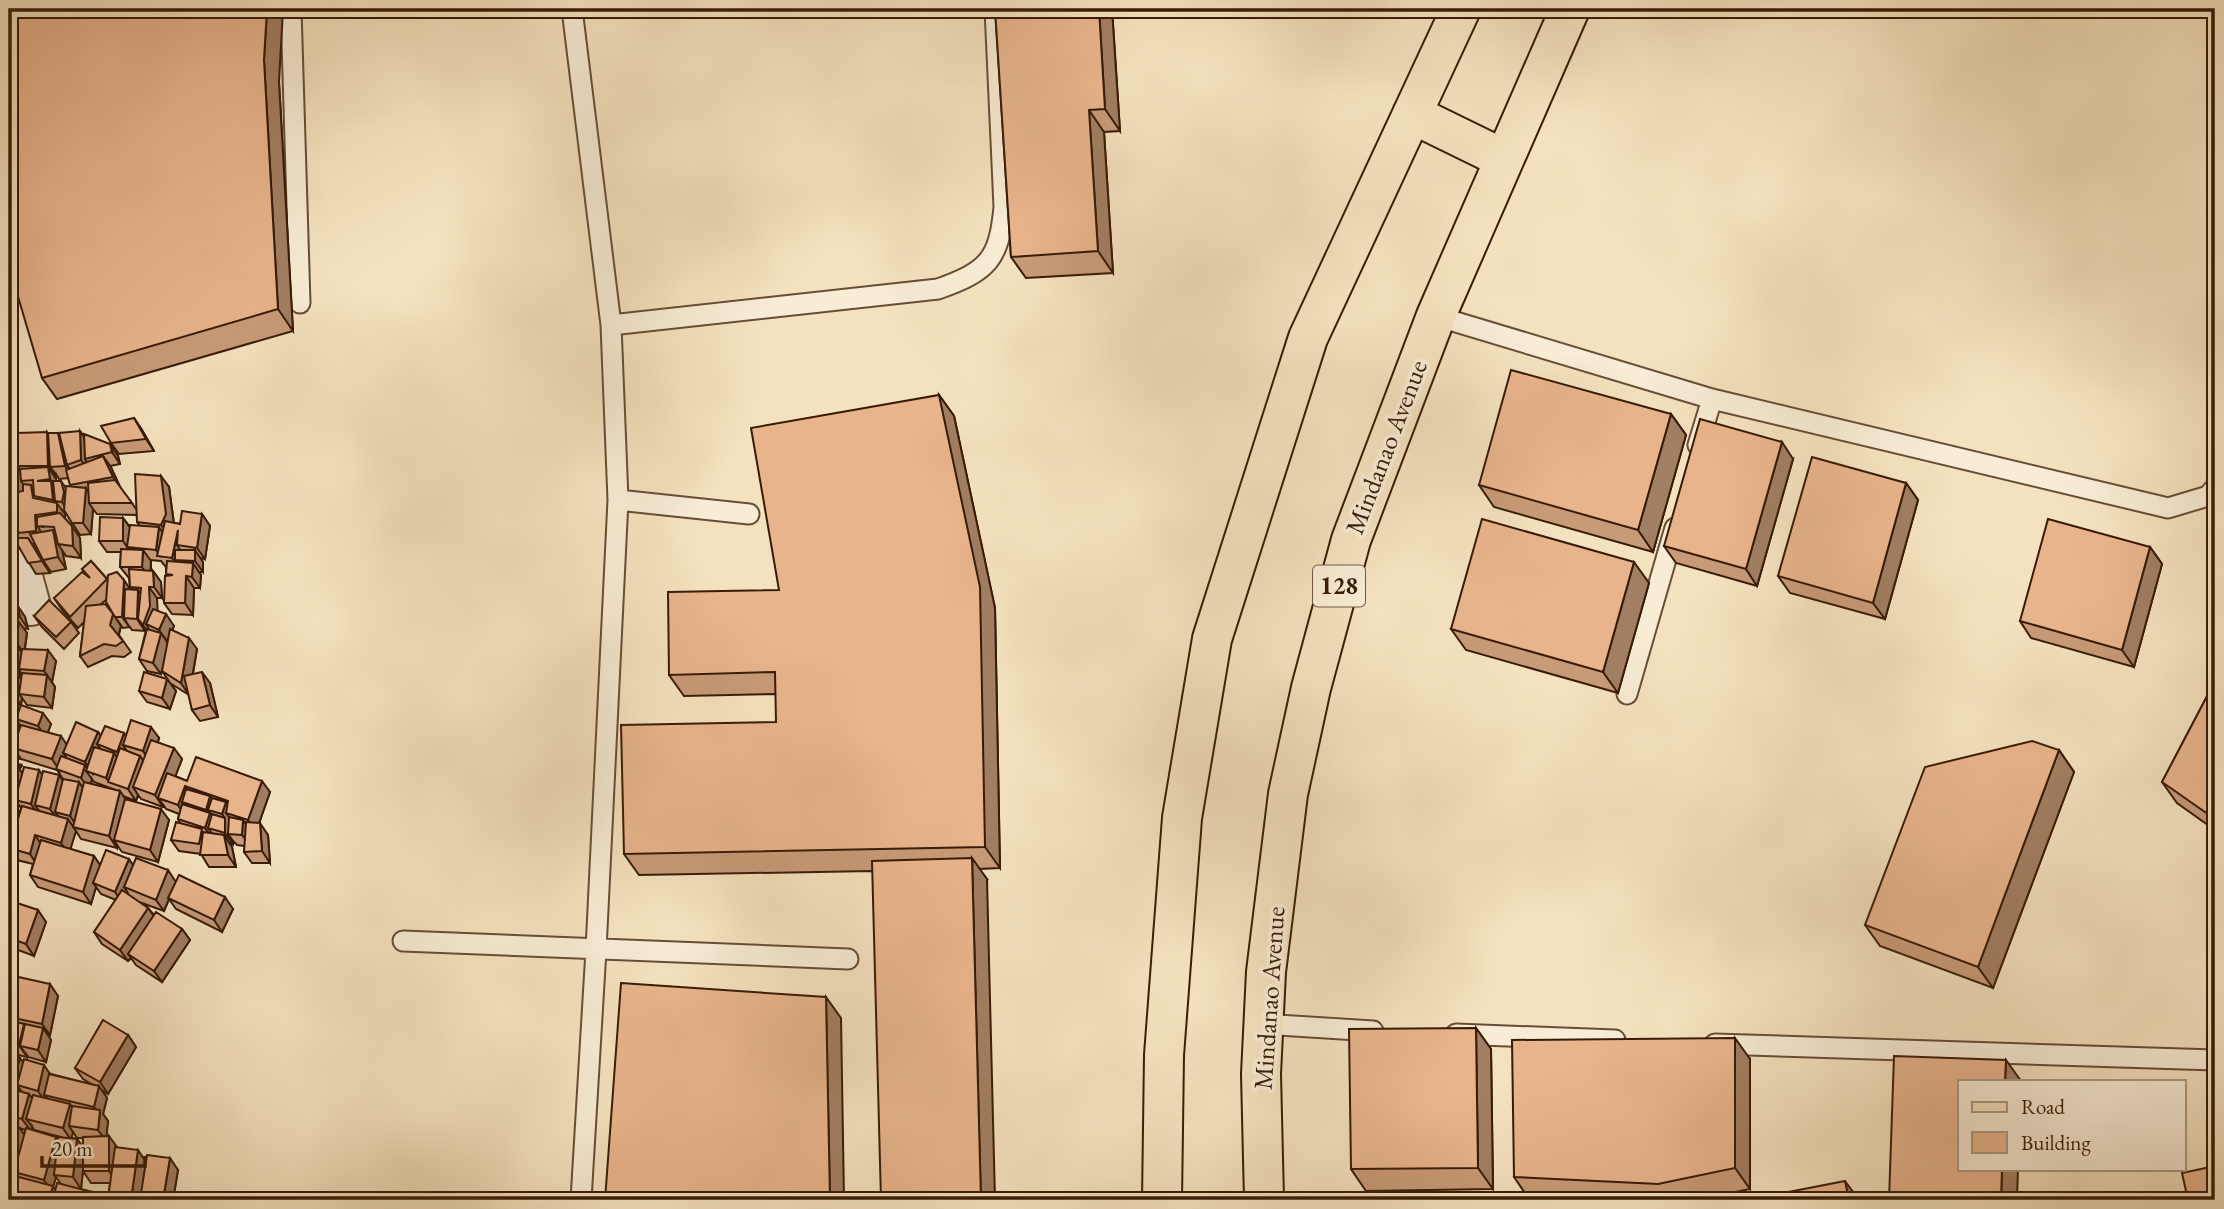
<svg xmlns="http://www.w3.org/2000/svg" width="2224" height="1209" viewBox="0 0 2224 1209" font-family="'EB Garamond',serif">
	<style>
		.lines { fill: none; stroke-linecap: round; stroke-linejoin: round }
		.lane-casing { stroke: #674d35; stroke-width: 23 }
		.street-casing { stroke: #674d35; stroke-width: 42 }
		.primary-casing { stroke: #381b07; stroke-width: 42 }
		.path { stroke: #381b07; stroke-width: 4.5; stroke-dasharray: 5 3.5; stroke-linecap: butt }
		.lane { stroke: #f8ecd5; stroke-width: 19 }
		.street { stroke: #f8ecd5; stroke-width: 38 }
		.primary { stroke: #f4e2be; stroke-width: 38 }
		.wall { fill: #c89b78; stroke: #381b07; stroke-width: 2; fill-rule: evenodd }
		.shaded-wall { fill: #a27e62; stroke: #381b07; stroke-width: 2 }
		.building { fill: #e8b48c; stroke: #381b07; stroke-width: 2 }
		.labels { text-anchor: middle; stroke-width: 7; stroke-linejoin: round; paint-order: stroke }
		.shield { fill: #f8ecd5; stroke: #725a45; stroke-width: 2 }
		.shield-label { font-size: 24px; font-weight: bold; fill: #381b07 }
		.street-label { font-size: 26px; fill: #381b07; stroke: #f8ecd5 }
	</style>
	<rect width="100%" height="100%" fill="#f4e2be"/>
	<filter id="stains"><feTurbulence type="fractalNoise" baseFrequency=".00286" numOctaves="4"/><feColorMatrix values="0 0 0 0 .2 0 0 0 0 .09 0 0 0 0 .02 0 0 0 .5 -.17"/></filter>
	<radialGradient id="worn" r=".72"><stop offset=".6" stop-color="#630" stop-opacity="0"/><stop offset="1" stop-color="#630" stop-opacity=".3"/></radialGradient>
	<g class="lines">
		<defs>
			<path id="lane" d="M291,9L300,303
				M572,9L611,325L618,500L596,950L581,1200
				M1436,316L1712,399L2168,508L2208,496L2215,488
				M611,325L938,289C988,271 999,260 1004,207L995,9
				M1698,445L1712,399
				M618,500L749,514
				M1627,694L1675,528
				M403,941L848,959
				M1263,1024L1373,1031
				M1456,1034L1615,1040
				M1715,1044L2215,1060"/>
			<path id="street" d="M9,526L31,606"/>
			<path id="primary" d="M1412,114L1504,159
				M1162,1200L1164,1055L1182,818L1212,639L1308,338L1461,9
				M1264,1200L1261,1074L1266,972L1288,794L1311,688L1351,540L1436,316L1570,9"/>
		</defs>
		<use href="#lane" class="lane-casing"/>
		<use href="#street" class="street-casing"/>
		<use href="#primary" class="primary-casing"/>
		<path class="path" d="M21,755L20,766L27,770
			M9,839L20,803"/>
		<use href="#lane" class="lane"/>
		<use href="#street" class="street"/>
		<use href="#primary" class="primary"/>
	</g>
	<path class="wall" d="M995,9H1112L1120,131L1104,132L1113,273L1026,278L1011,257Z
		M279,82L293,331L57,399L42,378Z
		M939,395L954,416L995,608L1000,868L979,869L987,879L872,871L639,875L624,854L776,722V694L684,696L669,675L779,590Z
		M1671,414L1686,435L1653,552L1494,507L1479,485Z
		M134,418L142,430L154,451L119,454L111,443Z
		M80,431L84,437L118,456L120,464L110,466L120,487L137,510L169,487L174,523L180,524L202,514L210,526L205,559L201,558L203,562V572H199L201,575L200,588H194L193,615L172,614L164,603L167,576L166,574V567L161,561L150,560L151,561V570L153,571L161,582L162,598H157V611L174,626L172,630L197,649L193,674L210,683L218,717L200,721L192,710L189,695L170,683L162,671L164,662L161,674L147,671L139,659L146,630L145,628V631L132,630L130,627L123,628L115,617L107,599L101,604L113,614L121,626L119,635L131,652L124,657L112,656L88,667L80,656L84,622L78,628L62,610L54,598L86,575L82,569L91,561L108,580L132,589L130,587L129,578L120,567L121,552H107L99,541L123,518L130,527L140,526L137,522V515L97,514L93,509L91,534L80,535L66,513H64L65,518L80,538L81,558L66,556L62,550L66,569L51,572L43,560L35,543L32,544L50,573L36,574L18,545H17L9,534V464L16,460L18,463L48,435L58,433L60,437ZM56,474L59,479L68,478L71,487L66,488L56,481L55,477Z
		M1793,459L1757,586L1676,563L1664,546Z
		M1906,483L1918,500L1885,619L1790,593L1778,576Z
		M2150,547L2162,564L2134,667L2031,638L2020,621Z
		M1649,583L1618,693L1466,650L1451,629Z
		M9,601L17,605L25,617L28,629L23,628L27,633L25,649L56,661L52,682L55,687L52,708L27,705L22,698L21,705L15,704L19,710L51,724L48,732L67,745L98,732L101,736L126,735L159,738L158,742L182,759L175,776L187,781L270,792L259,823L268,835L270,863H252L244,852L245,846L237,845L233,841V844L230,843L232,847L236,867H209L201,854L179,851L171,840L180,823L178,819L179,814L166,809L164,806L163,807L141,799L138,795L136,801L123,796L125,799L169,820L158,862L122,852L117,845V848L81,839L76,831L70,849L94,856L100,865H133L176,882L233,909L222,932L176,909L169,899L164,911L139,902L148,908L154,915L182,929L190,940L162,982L136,965L131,958L128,961L102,944L94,932L116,900L101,894L96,887L91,904L38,887L30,875L33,864L17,860L9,848L21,808L17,802L15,810L9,808V763L22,774L42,775L63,781V779L57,770L21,759L14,749L9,748ZM92,779L94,782L113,789L114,790L91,784Z
		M34,616L71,622L79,633L64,649L42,627Z
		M167,679L176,691L170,709L147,702L139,691Z
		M2215,681V830L2177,803L2162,782Z
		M2059,750L2074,772L1993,988L1880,946L1865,925Z
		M9,900L46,922L34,956L10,947L9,946Z
		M58,996L50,1035H47L51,1040L46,1062L28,1057L27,1055V1057L9,1053V999Z
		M1476,1028L1491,1049L1493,1189L1366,1191L1351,1169Z
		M128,1035L136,1047L108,1094L102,1090L107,1098L103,1114L108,1121L106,1136L117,1148L146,1161L178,1170L173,1200H109L108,1199L110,1183H91L83,1171L81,1189L92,1192L98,1200H9V1186L11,1189L14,1181L9,1179V1055L51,1074L93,1085L83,1079L75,1068ZM32,1126L34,1130L61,1137L58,1140L31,1130ZM19,1128L26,1130L25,1135ZM73,1132L77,1138H83V1147L77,1139L71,1138ZM56,1177L61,1184L56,1190L53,1187Z
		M1750,1059V1189L1698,1200H1563L1529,1199L1514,1177Z"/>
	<path class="shaded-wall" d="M267,9H283L279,82L293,331L278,309L264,60Z
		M1099,9H1112L1120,131L1105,109Z
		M1089,110L1104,132L1113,273L1098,251Z
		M939,395L954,416L995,608L1000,868L985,847Z
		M1671,414L1686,435L1653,552L1638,530Z
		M134,418L142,430L154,451L146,439Z
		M80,431L88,443L85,459L89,465V472L81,460Z
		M47,432L55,443L50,467L56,474V477L48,466Z
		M58,433L66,445L67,465L72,472L73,478L65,466Z
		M1782,442L1793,459L1757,586L1746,569Z
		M110,444L118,456L120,464L112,452Z
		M103,456L111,467L121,489L113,477Z
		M16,460L20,466H18L24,475L21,481L25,487L17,504L9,493Z
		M48,467L56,479L58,491L50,479Z
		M161,476L169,487L174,525L169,536L161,525Z
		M51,481L59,493L55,501L65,514V523L57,512V505L53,500Z
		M61,481L69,492L70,514L62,502Z
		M1906,483L1918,500L1885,619L1873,603Z
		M86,488L94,500L89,503L93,509L91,534L83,523Z
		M202,514L210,526L205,559L197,548Z
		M35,515L43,527L37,526L44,536L45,542L36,531Z
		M123,518L131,529L127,547L131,553L123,541Z
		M72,526L80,538L81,558L73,546Z
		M159,527L167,539L161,556L156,550Z
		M53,530L61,541L58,544L62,550L66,569L58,557Z
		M178,530L177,545L183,554L175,560L180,568V570L172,558Z
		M28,538L36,550L50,573L42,561Z
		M2150,547L2162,564L2134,667L2122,650Z
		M143,550L151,561L150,579L142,567Z
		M195,550L203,562V572L195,561Z
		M1634,562L1649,583L1618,693L1603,672Z
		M193,563L201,575L200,588L192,577Z
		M153,571L161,582L162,598L154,587Z
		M186,576L194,588L193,615L185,603Z
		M124,580L132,592L124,618L130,628L122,617Z
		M149,587L157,598L158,618L146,624L152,634L151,636L138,619L145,628V631L137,619L138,590L146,601Z
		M17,605L25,617L28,629L20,617Z
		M113,614L121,626L118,636L110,625Z
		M166,614L174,626L167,641L159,630Z
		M19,622L27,633L24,653L16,642Z
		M161,633L169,645L161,674L153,663Z
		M189,638L197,649L189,695L181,683Z
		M16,644L24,656L19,669L21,673V676L13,665Z
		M48,650L56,661L52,682L44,671Z
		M16,672L24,684L19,694L22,698L21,705L13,693Z
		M202,672L210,683L218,717L210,705Z
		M47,675L55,687L52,708L44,697Z
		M167,679L176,691L170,709L162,698Z
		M15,703L23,714L16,719L20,725L19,728L22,732L13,748L14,750L9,743V731L13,720L11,717Z
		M43,713L51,724L46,737L38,726Z
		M151,727L159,738L151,763L143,751Z
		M98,732L106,743L97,744L102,751L93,774L85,762Z
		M124,733L132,744L123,745L129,754L125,763L117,752Z
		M61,736L69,748L63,753L66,757L60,771L52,759Z
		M174,748L182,759L166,801L158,798L164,806L163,807L155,795Z
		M2059,750L2074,772L1993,988L1978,967Z
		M114,753L122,764L110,782L106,778Z
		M140,756L148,767L133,787L138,795L136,801L128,789Z
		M16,764L24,776L15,800L17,802L15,810L9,801V791Z
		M85,765L90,772L86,771L92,779L89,789L81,778Z
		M39,770L47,782L35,805L40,812L39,816L31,804Z
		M59,775L67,787L55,812L59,817L58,820L50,809Z
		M262,781L270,792L256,832L248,820Z
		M79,782L87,794L78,828L70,816Z
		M185,786L193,797L182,802L188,810L186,817L178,805Z
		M120,791L128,803L114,840L117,845V848L109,836Z
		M210,796L218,808L208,810L218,824L208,828L214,836L213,839L205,828L209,815L206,810Z
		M226,802L234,813H226L232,821L228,834L233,841V844L225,833V818L222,814Z
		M161,809L169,820L158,862L150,850Z
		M9,815L13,821L9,833Z
		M68,819L76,831L69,854L61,843Z
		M243,820L251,832V846L242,835Z
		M260,823L268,835L270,863L262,851Z
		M35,835L43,847L38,866L30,854Z
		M224,835L232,847L236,867L228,855Z
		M94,856L102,868L93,883L96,887L91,904L83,892Z
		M972,858L987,879L995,1200H981Z
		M129,859L137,871L124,887L128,893L123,904L115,892Z
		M168,870L176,882L164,911L156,900Z
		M225,897L233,909L222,932L214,920Z
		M148,908L156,919L128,954L131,958L128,961L120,950Z
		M38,910L46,922L34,956L26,944Z
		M182,929L190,940L162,982L154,971Z
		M50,984L58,996L50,1035L42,1024Z
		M826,997L841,1018L844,1200H830Z
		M24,1024L32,1035L20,1046L27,1055V1057L19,1045Z
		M43,1028L51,1040L46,1062L38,1050Z
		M1476,1028L1491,1049L1493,1189L1478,1168Z
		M128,1035L136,1047L108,1094L100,1082Z
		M1735,1038L1750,1059V1189L1735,1168Z
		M20,1058L28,1069L17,1085L22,1092L21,1095L13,1083Z
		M2006,1060L2021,1081H2005Z
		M44,1065L52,1077L44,1095L47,1098L46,1103L38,1091Z
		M99,1086L107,1098L103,1114L108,1121L106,1141L98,1130L100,1114L94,1107Z
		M29,1094L37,1105L26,1119L32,1126L31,1131L22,1119Z
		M70,1104L78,1116L69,1126L73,1132L71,1140L63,1128Z
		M18,1126L26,1137L14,1172L16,1174L14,1181L9,1174V1158Z
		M109,1136L117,1147V1183L109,1171Z
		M56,1137L64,1148L54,1175L56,1177L53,1187L61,1197L60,1200H49L51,1191L44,1180Z
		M77,1139L85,1150L81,1189L73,1177Z
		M138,1150L146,1162L141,1200H131Z
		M170,1158L178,1170L173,1200H163Z
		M2002,1169H2018L2017,1200H2001Z
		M1845,1181L1859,1200H1849Z
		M9,1186L14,1193L9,1200Z
		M92,1192L98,1200H90Z"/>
	<path class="building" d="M9,9H267L264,60L278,309L42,378L9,266Z
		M995,9H1099L1105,109L1089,110L1098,251L1011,257Z
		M1511,370L1671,414L1638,530L1479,485Z
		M939,395L980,587L985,847L624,854L621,725L776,722L775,672L669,675L668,592L779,590L751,428Z
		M134,418L146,439L111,443L101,426Z
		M1700,419L1782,442L1746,569L1664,546Z
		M80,431L81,460L67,465L59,433Z
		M47,432L48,466H18L17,433Z
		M48,433H58L65,466L50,467Z
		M84,434L110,444L112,452L85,459Z
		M103,456L113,477L70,485L66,470Z
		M1812,457L1906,483L1873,603L1778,576Z
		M16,460L17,476L9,492V464Z
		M48,467L50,479L37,481H51L53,500L34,496L33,480L21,481L20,469Z
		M135,474L161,476L166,514L161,525L137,522Z
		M115,480L132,503H89L88,483Z
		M53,481H61L64,492L62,502L55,501Z
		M23,484L31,485L33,498L57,503V512L35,515L36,531L9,534V494L23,491Z
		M66,486L86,488L83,523H72L64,510Z
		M182,511L202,514L197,548L177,545L178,530L172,558L157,556L165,521L180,524Z
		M60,513L72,526L73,546L58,544L54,527L37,526V517Z
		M100,517L123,518V541H99Z
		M1482,519L1634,562L1603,672L1451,629Z
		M2048,519L2150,547L2122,650L2020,621Z
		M130,525L159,527L156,550L127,547Z
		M53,530L58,557L43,560L30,534Z
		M14,538H28L42,561L28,563Z
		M121,549L143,550L142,567H120Z
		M175,550H195V561L175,560Z
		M91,561L107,579L70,617L54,598L82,572L90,578L82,569Z
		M167,561L193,563L192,577L186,576L185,603H164L165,576L173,575L166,574Z
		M129,569L153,571L154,587H149L150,606L143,625L138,619L141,588L130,587Z
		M117,572L124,580L122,617H115L106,602L108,575Z
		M125,589L138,590L137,619L124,618Z
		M49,600L71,622L56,637L34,616Z
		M9,601L17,605L20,617L9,616Z
		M105,604L113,614L110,625L123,641L116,646L104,644L80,656L86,606Z
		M153,609L166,614L159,630L146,624Z
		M9,620L19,622L16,642L9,641Z
		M147,629L161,633L153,663L139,659Z
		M170,629L189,638L181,683L162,671Z
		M9,643L16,644L13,665L9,664Z
		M22,649L48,650L44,671L19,669Z
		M9,671L16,672L13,693L9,692Z
		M144,672L167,679L162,698L139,691Z
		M202,672L210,705L192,710L184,676Z
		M22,673L47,675L44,697L19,694Z
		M2215,681V819L2162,782Z
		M9,700L15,703L11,717L9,716Z
		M21,705L43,713L38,726L16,719Z
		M9,718L14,720L9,731Z
		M131,720L151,727L143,751L123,745Z
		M76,722L98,732L85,762L63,753Z
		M21,725L61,736L52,759L13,748Z
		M105,726L124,733L117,752L97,744Z
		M151,740L174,748L155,795L133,787Z
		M2032,741L2059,750L1978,967L1865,925L1925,767Z
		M94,747L114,753L106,778L86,771Z
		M120,748L140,756L128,789L108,782Z
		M61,756L85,765L81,778L56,769Z
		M196,757L262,781L248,820L226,813L228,801L185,786L178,805L158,798L167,773L187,781Z
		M9,763L16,764L9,791Z
		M24,767L39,770L31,804L15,800Z
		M43,771L59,775L50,809L35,805Z
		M63,779L79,782L70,816L55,812Z
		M84,782L120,791L109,836L73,827Z
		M186,789L210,796L206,810L182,802Z
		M212,798L226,802L222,814L208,810Z
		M125,799L161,809L150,850L114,840Z
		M182,804L210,813L205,828L178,819Z
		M22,806L68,819L61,843L35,835L30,854L9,848Z
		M212,814L225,818V833L208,828Z
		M229,817L243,820L242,835L228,834Z
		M176,822L202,829L199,844L171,840Z
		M246,822L260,823L262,851L244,852Z
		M203,832L224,835L228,855H200Z
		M41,840L94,856L83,892L30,875Z
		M106,850L129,859L115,892L93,883Z
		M136,858L168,870L156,900L124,887Z
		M972,858L981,1200H881L872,861Z
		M179,875L225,897L214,920L168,898Z
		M122,890L148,908L120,950L94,932Z
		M14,902L38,910L26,944L9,938V916Z
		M156,912L182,929L154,971L128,954Z
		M14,976L50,984L42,1024L9,1017V999Z
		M621,983L826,997L830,1200H605Z
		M9,1020L24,1024L19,1045L9,1043Z
		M103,1020L128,1035L100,1082L75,1068Z
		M25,1024L43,1028L38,1050L20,1046Z
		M1476,1028L1478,1168L1351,1169L1349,1029Z
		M1735,1038V1168L1658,1184L1514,1177L1512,1040Z
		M9,1055L20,1058L13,1083L9,1082Z
		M1894,1056L2006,1060L2005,1081H1960V1169H2002L2001,1200H1889Z
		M24,1059L44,1065L38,1091L17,1085Z
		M49,1074L99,1086L94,1107L44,1095Z
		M9,1088L29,1094L22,1119L9,1115Z
		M33,1095L70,1104L63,1128L26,1119Z
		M72,1106L100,1110L98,1130L69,1126Z
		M9,1123L18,1126L9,1158Z
		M26,1128L56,1137L44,1180L14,1172Z
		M109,1136V1171H83V1137Z
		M58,1137L77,1139L73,1177L54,1175Z
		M115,1147L138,1150L131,1200L108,1199Z
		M147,1155L170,1158L163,1200H140Z
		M2215,1166V1200H2188L2182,1173Z
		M15,1176L53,1186L49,1200H9Z
		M1845,1181L1849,1200H1747Z
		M57,1183L92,1192L90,1200H53Z"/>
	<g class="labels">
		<rect class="shield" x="1313" y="565.5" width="52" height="41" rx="5"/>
		<g class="shield-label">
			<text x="1339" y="594">128</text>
		</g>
		<g class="street-label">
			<text transform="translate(1386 447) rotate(-69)" y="9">Mindanao Avenue</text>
			<text transform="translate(1269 998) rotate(-86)" y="9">Mindanao Avenue</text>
		</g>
	</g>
	<rect width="2224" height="1209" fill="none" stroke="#f4e2be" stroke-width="35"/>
	<rect x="10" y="10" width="2203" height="1188" fill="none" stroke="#381b07" stroke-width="3.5"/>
	<rect x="18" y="18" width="2189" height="1174" fill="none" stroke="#381b07" stroke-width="2"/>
	<rect x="1958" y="1080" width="228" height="91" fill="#f8ecd5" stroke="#ab9883" stroke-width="2"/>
	<rect x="1972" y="1102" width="35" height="10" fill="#f4e2be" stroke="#ab9883" stroke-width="2"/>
	<text x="2021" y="1114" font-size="21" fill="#381b07">Road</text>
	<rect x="1972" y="1132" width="35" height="21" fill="#e8b48c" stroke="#ab9883" stroke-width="2"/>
	<text x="2021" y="1150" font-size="21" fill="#381b07">Building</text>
	<path d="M42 1156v10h103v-10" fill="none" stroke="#381b07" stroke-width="3.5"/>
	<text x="52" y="1156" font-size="21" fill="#381b07" stroke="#f8ecd5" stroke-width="5" paint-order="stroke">20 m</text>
	<rect width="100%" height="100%" filter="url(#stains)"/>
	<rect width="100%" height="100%" fill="url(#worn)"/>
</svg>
